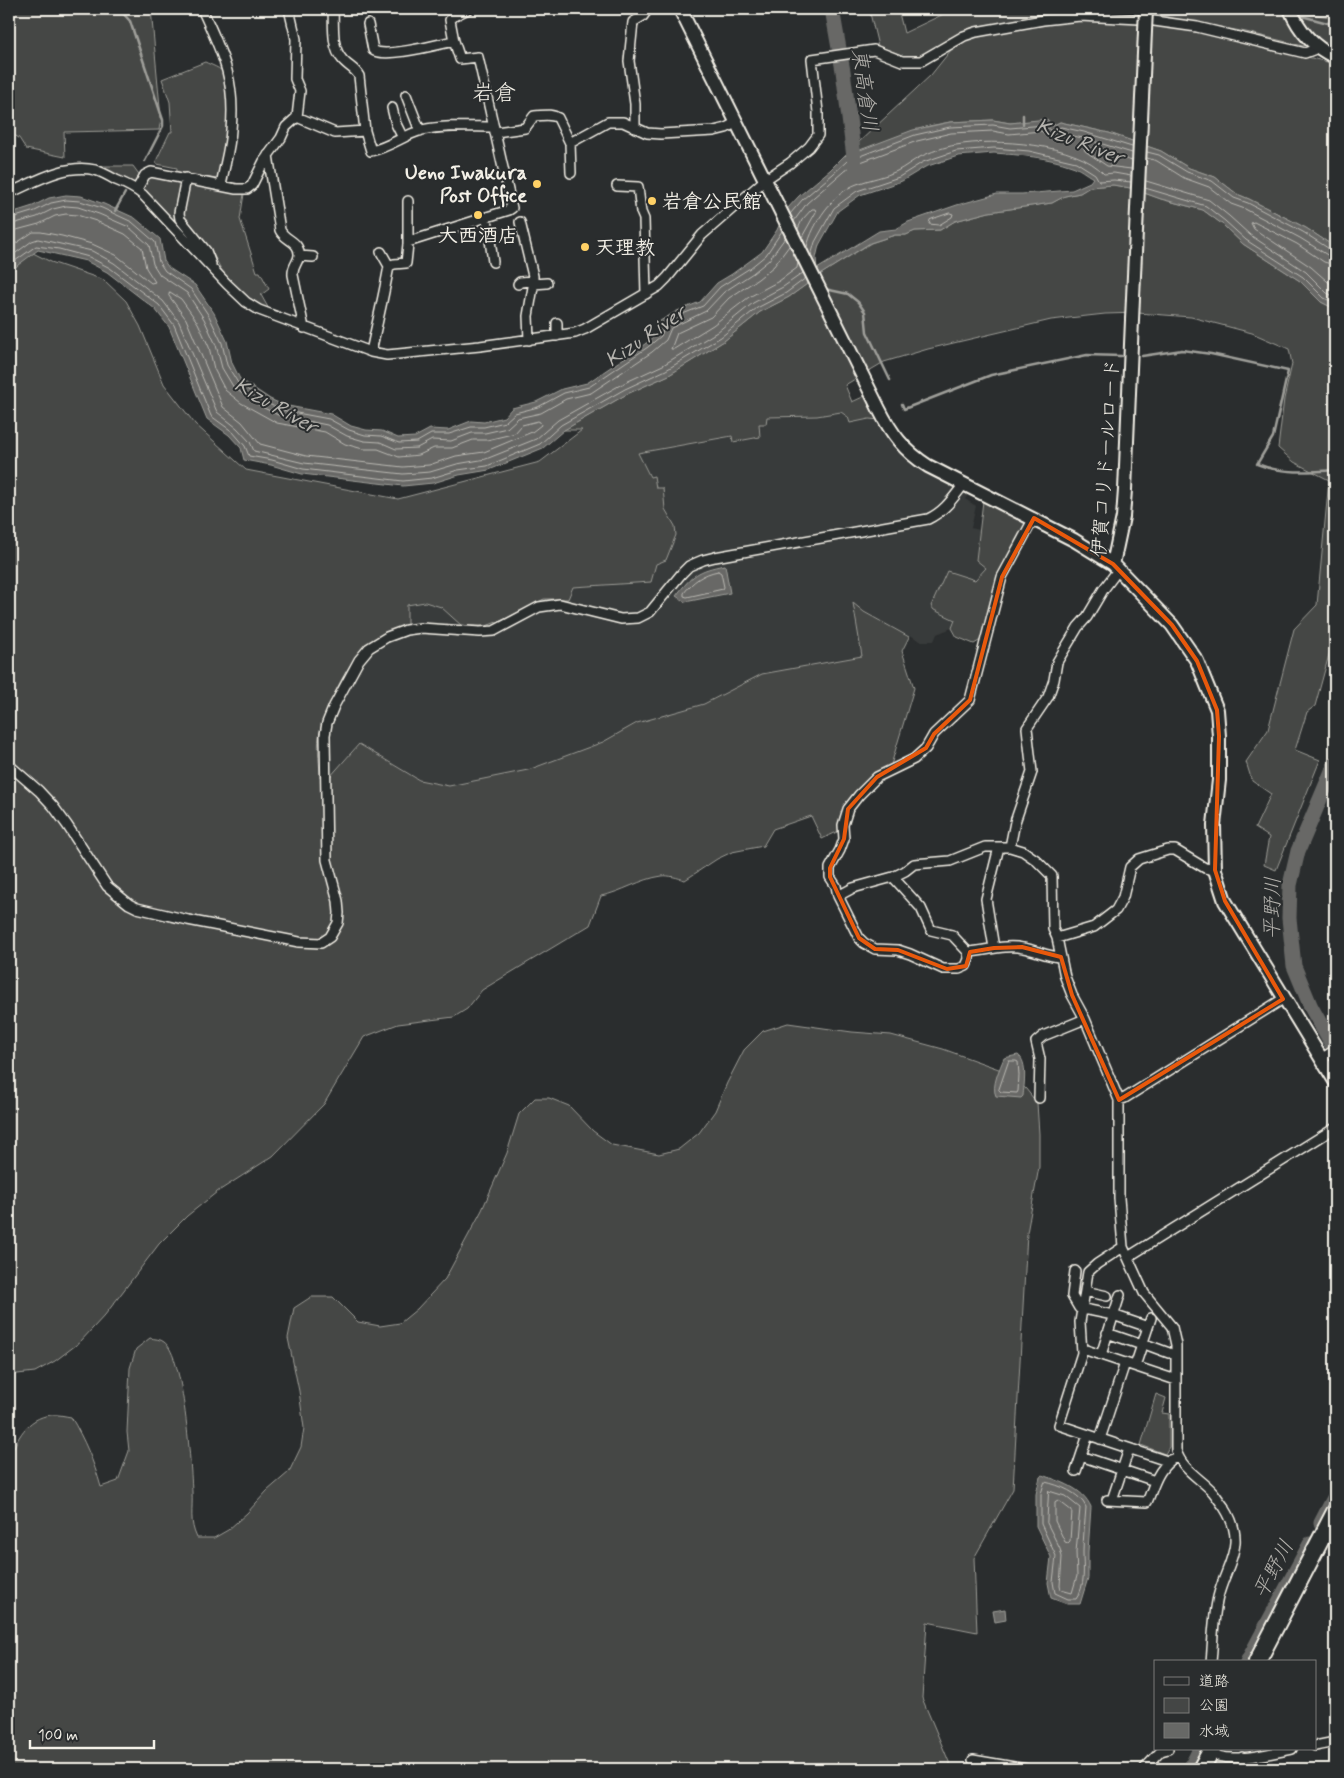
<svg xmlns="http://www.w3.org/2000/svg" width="1344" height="1778" viewBox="0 0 1344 1778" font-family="Mynerve,'Klee One',sans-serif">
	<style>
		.built { fill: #373a3a }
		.green { fill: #444645; stroke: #9c9c96 }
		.water { fill: #676866; stroke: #9f9f9a; fill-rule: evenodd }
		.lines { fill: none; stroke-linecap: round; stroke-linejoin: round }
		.shore { stroke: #bcbab4; stroke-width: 1 }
		.stream { stroke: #9f9f9a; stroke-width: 2.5 }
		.river { stroke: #676866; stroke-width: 15 }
		.street-casing { stroke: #f4f1e8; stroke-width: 12 }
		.secondary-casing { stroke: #f4f1e8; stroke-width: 16 }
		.highway-casing { stroke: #f4f1e8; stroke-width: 20 }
		.street { stroke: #2a2d2e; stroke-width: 9 }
		.secondary { stroke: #2a2d2e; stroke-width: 12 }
		.highway { stroke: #2a2d2e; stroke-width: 16 }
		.secondary-bridge-casing { stroke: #f4f1e8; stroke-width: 16; stroke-linecap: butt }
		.secondary-bridge { stroke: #2a2d2e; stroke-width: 12 }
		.marked { fill: none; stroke: #e8590c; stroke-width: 4; stroke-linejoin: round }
		.poi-dot { fill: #ffd166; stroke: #2a2d2e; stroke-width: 2 }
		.labels { text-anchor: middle; stroke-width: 4; stroke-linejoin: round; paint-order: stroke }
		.poi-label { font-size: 20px; font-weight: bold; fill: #f4f1e8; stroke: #2a2d2e; text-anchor: start }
		.street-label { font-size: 20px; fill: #f4f1e8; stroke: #2a2d2e }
		.water-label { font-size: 21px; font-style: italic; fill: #b5b3ae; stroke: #2a2d2e }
		.quarter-label { font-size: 22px; fill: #f4f1e8; stroke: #2a2d2e }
	</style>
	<rect width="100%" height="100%" fill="#2a2d2e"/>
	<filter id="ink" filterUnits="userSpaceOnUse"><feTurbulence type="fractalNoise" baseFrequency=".02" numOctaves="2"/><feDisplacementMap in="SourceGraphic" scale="10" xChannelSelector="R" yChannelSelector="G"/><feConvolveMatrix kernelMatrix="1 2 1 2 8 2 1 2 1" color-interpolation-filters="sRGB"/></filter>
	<g filter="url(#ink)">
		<path class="built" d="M841,412L848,417L850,423L869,419L880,420L889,436L971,491L965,499L976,506L971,528L980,530L976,560L986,568L975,580L934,610L955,620L952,628L937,634L934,641H920L910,635L909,637L864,612L853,603L862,656L762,674L704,704L637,723L603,742L528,770L449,786L419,780L359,744L329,779H320L319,737L324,717L341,682L360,651L368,643L390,631L407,625V605L425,602L441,607L462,626L525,608L544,599H568L573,587L651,582L656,563L675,526L665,509L663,488H656L638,453L733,436L734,442L760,437L759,424L766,417L817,416Z"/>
		<path class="green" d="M9,9H151L161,118L159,130L64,132L65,157L26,149L19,138L9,132Z
			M869,9H898L904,33L954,9H1283L1335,18V50L1316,40L1303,46L1246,32L1161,16L1109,11L1070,12L973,27L950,38L922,56H904L878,46Z
			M1078,20C1107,21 1137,21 1166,26C1223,34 1279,50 1335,64V247L1306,228L1249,199L1237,194L1215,177L1189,168L1161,151L1109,133L1060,122L1052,126L1046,120L1010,123L993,120L950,122L929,126L844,156L931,75L951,50L964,41L990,33Z
			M205,62C211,65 221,68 225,74C234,90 226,165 216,179L177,172V168L157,164L156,161L170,132H172L170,102L162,79Z
			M100,166H133L141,177L138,182L133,184Z
			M149,176L178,179L181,183L175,216L184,229L182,231L142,188Z
			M192,185L244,194L240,219L257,272H260L269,289L261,295L270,311L256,305L224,275L210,248L183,218L188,188Z
			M1113,185L1131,188L1161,199L1203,210L1222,224L1243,244L1300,281L1321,302L1335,309V647L1330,651L1315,706L1307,712L1295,750L1320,760L1276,870L1264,865L1269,837L1255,828L1271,794L1252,781L1246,762L1268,730L1294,629L1317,605L1329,480L1294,462L1278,448L1284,399L1292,364L1289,349L1252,333L1191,317L1138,313L1105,314L1051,320L928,349L884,362L845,385L852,402L867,395L880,420L869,419L850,423L848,417L841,412L817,416L767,417L766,424H759L760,437L733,442L732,436L638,453L650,477L654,476L656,488H663L665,509L675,526L676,535L666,560L656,564L651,582L573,587L568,599H544L505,619L486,626H462L441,607L425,602L407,605V625C393,630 377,635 366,645C349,660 322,714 319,736C317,750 320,765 320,778H329L359,744L419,780L449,786L528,770L603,742L637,723L704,704L762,674L862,656L853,603L864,612L909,637L902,651L914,688L891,765L875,775L857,794L841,830L822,839L811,816L773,829L763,846L732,852L717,859L685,880C678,878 669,875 662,876C640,879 622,892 601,896L590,925L482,990L467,1009L454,1017L398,1024L364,1037L324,1104L273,1156L217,1192L187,1216L159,1244L105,1315L80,1342L55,1361L35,1372L9,1375V241L51,262L104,280L126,301L140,326L164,384L195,424L246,470L398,499L540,462L582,430H564L627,394L669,375L724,341L760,312L789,297L821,274L871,243L895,235H906L915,231L940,230L955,221L989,212L1052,203L1065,196L1080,193L1089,187Z
			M988,499L1028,524L1016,544L984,638L974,644L957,637L952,628L955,620L934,610L931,606L947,571L975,580L986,568L976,560L983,501Z
			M788,1023L852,1032L891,1035L943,1049L1007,1072L1026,1089L1037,1103L1039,1134V1167L1027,1233L1013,1489L974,1558L977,1632L927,1622L922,1698L952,1769H9V1459C17,1439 26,1418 51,1415C57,1414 65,1416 71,1417C84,1439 94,1462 101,1487L118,1481L129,1451L127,1432L130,1368L136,1349L150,1338C154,1339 161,1339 164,1342C184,1355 191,1467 192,1492C193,1511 189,1521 197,1538H214L228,1530L247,1513L267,1491L289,1472L301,1447L304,1428L299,1391L288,1338L294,1308L311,1297H333L358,1322L380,1326L400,1323L417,1309L445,1279L482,1210L507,1153L519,1114L535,1098H549L569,1106L593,1131L612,1145L659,1154L679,1149L699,1133L715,1111L727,1083L744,1050L763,1031Z
			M1156,1394L1166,1398L1162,1413L1169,1414V1447L1165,1454L1141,1445Z"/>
		<path class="water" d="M1047,119L1052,126L1060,122L1109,133L1161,151L1189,168L1215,177L1237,194L1249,199L1306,228L1335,247V309L1321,302L1300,281L1243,244L1222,224L1203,210L1161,199L1130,188L1113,185L1090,187L1080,193L1065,196L1052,203L989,212L955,221L940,230L915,231L906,235H895L870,243L821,274L789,297L760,312L724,341L669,375L627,394L564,430L543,448L489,470L459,475L433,483L403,486L302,474L271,465L244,460L241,448L229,435L207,419L169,327L155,309L107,272L86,261L38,250L18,265L9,275V216L11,213L33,206L49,198L66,195L81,196L104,204L135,218L160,239L164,261L169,268L195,285L214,313L227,341L232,363L240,379L270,399L283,405L331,414L351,426L366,430L382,431L398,438L415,437L430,429L448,430L471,421L484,422L504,417L512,408L536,402L562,389L587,383L645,344L657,333L660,321L677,311L700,302L717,283L732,274L762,252L777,230L786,210L799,196L830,170L844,156L913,130L950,122L993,120L1010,123ZM994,153C1020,155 1047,157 1072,166C1079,168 1086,174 1093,178L1090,182L1072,190L1022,194H997L957,205L908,222L896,229L879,231L817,269L816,258L819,245L838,211L860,195L902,181L925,167L958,156Z
			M725,565L730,593L685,602L676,596C692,575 698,570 725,565Z
			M1018,1055C1028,1062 1024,1085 1023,1096L1021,1098L996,1096C991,1086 1000,1068 1004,1058Z
			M1043,1475C1061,1482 1083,1488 1091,1507L1088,1552V1578L1080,1604H1067L1051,1598L1048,1583L1051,1557L1036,1526V1494L1040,1477Z
			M1005,1609L1006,1620L995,1622L993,1611Z"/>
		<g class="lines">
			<path class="shore" d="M1147,152L1159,155L1187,172L1212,181L1234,198L1248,203L1303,232L1331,250L1335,251
				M1147,158L1157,161L1184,178L1209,187L1231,204L1245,209L1300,238L1329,256L1335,257
				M1131,169L1107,166L1085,151L1084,148L1087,147L1132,161
				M1146,181L1209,200L1229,216L1250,235L1306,272L1327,293L1335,297
				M1145,188L1206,206L1225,221L1246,240L1303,277L1324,298L1335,303
				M950,213L953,214L952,217L939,225L929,224L930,220Z
				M790,214L803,199L833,174L847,161L915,135L950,127L993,125L1010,128L1044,125L1051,131L1061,127L1084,132L1132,147
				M9,219L35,211L51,203L66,200L80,201L102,208L132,222L155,242L159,262L165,271L191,289L209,316L222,343L227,365L238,383L267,403L281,410L329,419L349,430L365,435L381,436L399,443L417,442L431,434H449L471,427H484L505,422L515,413L538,407L564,393L589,387L648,347L661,336L665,324L680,315L703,306L720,287L750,268L766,255L782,231
				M794,221L807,203L850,166L917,141L951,133L993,131L1009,134L1041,131L1050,137L1062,134L1083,138L1132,153
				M9,225L37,217L53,209L66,206L78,207L99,214L129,227L149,245L153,264L160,275L187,293L204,319L216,345L222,368L234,388L264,408L278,415L327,425L347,436L364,441L380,442L396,449L417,448L432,440L451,441L472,433H485L507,428L518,418L541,413L566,399L591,393L652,352L666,340L671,328L706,311L724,292L753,273L769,260L785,238
				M798,229L802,220L812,209H815L816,212L802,237
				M9,232L39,224L55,216L66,214L77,215L96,221L125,234L142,248L146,268L155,282L151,283L116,255L92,244L62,236L41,232H33L9,248
				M789,246L774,266L758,279L729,298L711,317L677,333L671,349H674L713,325L749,297L779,281L797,268L798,262
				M807,247C812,224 834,192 857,184C870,179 885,177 897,171C905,167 912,161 920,157C930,152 944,147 956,145C994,138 1077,143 1104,174L1114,173L1131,176
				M811,256L815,242L834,208L857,191L899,177L923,162L956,151L994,148L1029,151L1076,162L1095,174L1099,181L1114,180L1131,182
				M9,258L32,241L38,239L92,251L114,263L163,301L179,322L217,412L237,428L250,442L254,451L304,463L403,474L430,472L457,464L486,459L536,439L558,420L622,384L663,365L717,332L753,303L783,287L803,273
				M1335,265L1324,262L1297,244L1254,222L1251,223L1254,229L1311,267L1335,288
				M9,267L15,261L36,246L59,249L89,257L110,268L159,305L174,325L211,416L233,432L245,446L249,456L272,460L303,469L403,481L432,478L458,470L487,466L540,444L561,425L625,389L666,370L721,337L757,308L786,293L806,278
				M170,292L181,299L198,323L209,347L214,369L225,390L241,403L277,423L325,432L345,444L363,449H378L399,457L419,455L434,448H452L473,440H487L508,435L515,433L522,425L538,421L540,422L541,425L532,432L484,452L456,456L429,465L403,467L306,456L260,444L242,422L223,407L186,319L169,296Z
				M718,571L721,573L724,587L723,589L687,597L684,596V593C693,581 703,574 718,571Z
				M1009,1061H1016L1018,1062L1019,1075L1018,1091L1017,1093L1001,1092L999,1090Z
				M1045,1482C1059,1485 1080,1493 1086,1507C1085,1522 1083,1537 1083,1552C1083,1567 1086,1586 1076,1599H1068L1055,1593L1053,1582L1056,1556L1041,1524V1494Z
				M1049,1491L1065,1496L1080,1508L1076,1552L1077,1576L1072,1593L1061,1590L1060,1586L1062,1557L1060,1549L1047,1523Z
				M1059,1501L1072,1511L1070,1541L1068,1543L1065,1542L1055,1521V1503Z"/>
			<path class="stream" d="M119,9L130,21L163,120V126L145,161
				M1266,9H1268
				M1298,15L1335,25
				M1023,115V124
				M115,211L125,193
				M825,289L848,294L858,302L865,312L867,332L890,380
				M1142,356L1182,350L1211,354L1288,371L1273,437L1257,464C1281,474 1310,472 1335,470
				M902,404L904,409L991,375L1087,355L1121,356"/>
			<path class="river" d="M832,9L843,71L856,173
				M1335,764L1298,851L1290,885L1289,918L1294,966L1311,1007L1335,1050
				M1321,1523L1335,1496
				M1247,1662L1310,1544
				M1190,1769L1200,1749"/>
			<defs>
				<path id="street" d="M202,9C222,53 236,79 231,130C230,148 224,167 221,186
					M289,9L296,39L295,79L300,91L297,117
					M333,9C334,24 331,47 342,59C347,66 355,68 359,76L365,131L371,151C390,147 404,135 422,130C446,125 470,127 494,127
					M368,24L373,50C384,59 439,44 454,41L450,20L454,16L468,9
					M406,95L420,131
					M392,108L396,124L403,138
					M635,128V104L629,61L633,22L643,16L648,9
					M496,132L525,128L534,116C542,116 551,113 558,118L570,143L571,173
					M570,143L608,122H623L647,133L661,134L714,131L726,128L737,122
					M268,155L280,230C284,240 300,241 299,255C299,262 292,266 293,275L304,328
					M186,178L179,213L180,219L206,251L211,264
					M617,186L638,187L641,212L644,219L646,294
					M137,189L145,175L151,172L236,189H247L252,185L264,161L281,138L286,127L297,117L335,133L365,131
					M9,193C35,182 65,163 95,170C102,172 109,176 116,180C126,184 135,188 143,195L227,284L246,302L259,310L371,352L387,355L398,354L480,346L575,333L585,329L659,286L667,278L702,235L766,179L790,163L809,147L818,135V112L812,59L874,50L902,61H921L964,36L976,32L1043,20L1080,16L1140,19L1197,27L1305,53L1313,50L1316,46
					M487,218L493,262
					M520,222L533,276V287L528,316L529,340
					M408,242L509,210L512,208L478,57L460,59L454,41
					M381,252L389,266
					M299,256L313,257
					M518,284L520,282L533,281
					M533,284L547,283
					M557,323V336
					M371,352C377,323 384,295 389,266L394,264L406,263L408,244V201
					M1034,518L1002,577L970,700L934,734L926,748L914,759L877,777L859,795L848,809L843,825L844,839L840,850L830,868V877L836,886L838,896L859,938L864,943L875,949L898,950L910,954L943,969H959L966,966L969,959L968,952C986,951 1005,944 1023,948C1036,950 1048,957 1061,957
					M9,765L39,791L53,806L67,825L107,886L129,904L137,908L188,920L299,942L321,943L330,937L338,923L339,913L338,901L327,860L325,735L327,723L334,706L359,660L369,648L387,637L406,630L421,628L480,632L494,631L539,607L560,604L621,619L638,618L650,612L682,573L689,566L703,560L715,557L928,519C945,511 953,498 964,484
					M1010,847L1015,822L1032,772L1027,728L1048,697L1054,680L1057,662L1078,627L1087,617L1103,590L1118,570
					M893,877L921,908L931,930L952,935L968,952
					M838,896L853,888L893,877L905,871L914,864L950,861L985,847H1010L1023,851L1036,860L1052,876L1053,929L1057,938L1065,977L1072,995L1085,1019L1119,1100V1198L1123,1247L1144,1293L1172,1327L1176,1345V1450C1181,1469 1200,1478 1213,1492C1217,1497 1220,1502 1224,1507C1248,1544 1227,1562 1218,1597C1213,1618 1213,1641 1211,1662
					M1057,938L1094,927L1116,910L1123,897L1130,867L1139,859L1168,850H1175L1205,868L1215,870
					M994,948L986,899L999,847
					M1321,1059L1335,1050
					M1039,1098L1040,1059L1036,1042L1043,1036L1085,1019
					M1119,1100L1125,1098L1283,999
					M1123,1247L1097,1264L1088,1272L1080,1322L1082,1353L1059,1425L1167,1461L1178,1457
					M1128,1257L1335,1128
					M1075,1271L1072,1296L1079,1308L1113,1315L1148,1327
					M1085,1291L1107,1296
					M1107,1333L1142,1345
					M1142,1343L1169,1353
					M1083,1349L1176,1380
					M1101,1355L1120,1295
					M1135,1366L1151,1318
					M1100,1439L1125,1363
					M1081,1456L1155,1481
					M1076,1471L1088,1435
					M1107,1500L1147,1502C1153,1488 1157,1471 1170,1461
					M1112,1500L1129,1449
					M1315,1746L1335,1742
					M1208,1751C1227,1766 1270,1753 1292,1749
					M1242,1757L1245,1769
					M973,1760L1026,1769
					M1144,1769L1161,1751L1168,1749"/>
				<path id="secondary" d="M680,9L879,409C891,433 904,451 928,466L1074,540L1113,564L1172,625L1197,661L1217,710L1219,736V780L1214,825L1215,870L1225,901L1335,1081
					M1290,9C1299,31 1313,47 1335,57
					M1113,564L1123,517L1125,490L1132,320"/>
				<path id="highway" d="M1257,1662L1335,1512
					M1201,1769L1212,1749"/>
			</defs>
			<use href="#street" class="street-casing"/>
			<use href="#secondary" class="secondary-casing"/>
			<use href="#highway" class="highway-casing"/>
			<use href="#street" class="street"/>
			<use href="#secondary" class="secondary"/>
			<use href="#highway" class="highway"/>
			<defs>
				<path id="secondary-bridge" d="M1132,320L1146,9"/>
			</defs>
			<use href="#secondary-bridge" class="secondary-bridge-casing"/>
			<use href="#secondary-bridge" class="secondary-bridge"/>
		</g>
	</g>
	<path class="marked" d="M1034,518L1113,564L1172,625L1197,661L1217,710L1219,736L1215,870L1225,901L1283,999L1119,1100L1072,995L1061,957L1022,947L994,948L970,952L966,966L947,969L898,950L875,949L859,938L830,877V868L844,839L848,809L877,777L926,748L934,734L970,700L1002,577Z"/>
	<g class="poi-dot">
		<circle cx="537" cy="184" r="5"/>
		<circle cx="652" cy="201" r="5"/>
		<circle cx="478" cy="215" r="5"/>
		<circle cx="585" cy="247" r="5"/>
	</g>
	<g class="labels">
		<g class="poi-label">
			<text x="527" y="179" text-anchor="end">Ueno Iwakura<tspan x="527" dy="23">Post Office</tspan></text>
			<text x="662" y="208">岩倉公民館</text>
			<text x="478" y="242" text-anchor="middle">大西酒店</text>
			<text x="595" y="254">天理教</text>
		</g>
		<g class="street-label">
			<text transform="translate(1105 458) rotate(-86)" y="7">伊賀コリドールロード</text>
		</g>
		<g class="water-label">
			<text transform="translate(865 90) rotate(82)" y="7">東高倉川</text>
			<text transform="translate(1080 141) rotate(22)" y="7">Kizu River</text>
			<text transform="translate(645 336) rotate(-34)" y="7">Kizu River</text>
			<text transform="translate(276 405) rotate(30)" y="7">Kizu River</text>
			<text transform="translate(1272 908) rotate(-89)" y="7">平野川</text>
			<text transform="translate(1273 1569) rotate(-62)" y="7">平野川</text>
		</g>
		<g class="quarter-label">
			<text x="494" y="100">岩倉</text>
		</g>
	</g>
	<rect width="1344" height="1778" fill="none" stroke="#2a2d2e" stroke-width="30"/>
	<rect x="15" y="15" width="1314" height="1748" fill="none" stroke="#f4f1e8" stroke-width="2" filter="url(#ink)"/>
	<rect x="1154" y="1660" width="162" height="90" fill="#2a2d2e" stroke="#7b7b78"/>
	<rect x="1164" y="1677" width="25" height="8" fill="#2a2d2e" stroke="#7b7b78"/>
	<text x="1199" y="1686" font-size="15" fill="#f4f1e8">道路</text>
	<rect x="1164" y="1698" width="25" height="15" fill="#444645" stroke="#7b7b78"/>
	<text x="1199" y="1710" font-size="15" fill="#f4f1e8">公園</text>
	<rect x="1164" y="1723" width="25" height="15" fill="#676866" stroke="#7b7b78"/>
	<text x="1199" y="1736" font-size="15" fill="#f4f1e8">水域</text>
	<path d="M30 1740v8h124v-8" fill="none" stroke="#f4f1e8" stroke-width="2.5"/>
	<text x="38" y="1740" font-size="15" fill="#f4f1e8" stroke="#2a2d2e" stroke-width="4" paint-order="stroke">100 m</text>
</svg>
